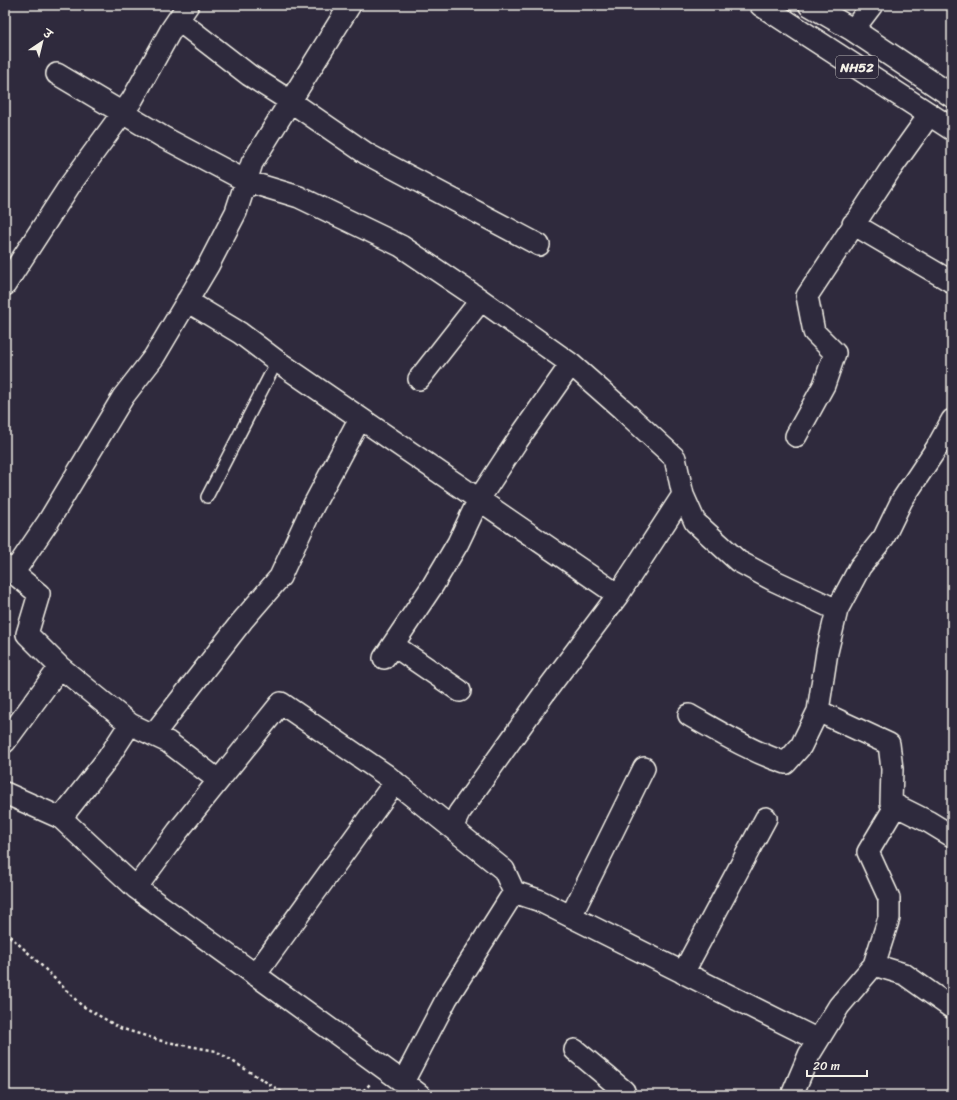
<svg xmlns="http://www.w3.org/2000/svg" width="957" height="1100" viewBox="0 0 957 1100" font-family="Sriracha,'Playpen Sans Deva',sans-serif">
	<style>
		.lines { fill: none; stroke-linecap: round; stroke-linejoin: round }
		.service-casing { stroke: #f4f1e8; stroke-width: 14 }
		.minor-casing { stroke: #f4f1e8; stroke-width: 24 }
		.trunk-casing { stroke: #f4f1e8; stroke-width: 25 }
		.path { stroke: #f4f1e8; stroke-width: 2.5; stroke-dasharray: 3 3; stroke-linecap: butt }
		.service { stroke: #2f2a3d; stroke-width: 11 }
		.minor { stroke: #2f2a3d; stroke-width: 21 }
		.trunk { stroke: #2f2a3d; stroke-width: 22 }
		.labels { text-anchor: middle; stroke-width: 3; stroke-linejoin: round; paint-order: stroke }
		.shield { fill: #2f2a3d; stroke: #b9b5b5; stroke-width: 1 }
		.shield-label { font-size: 13px; font-weight: bold; fill: #f4f1e8 }
	</style>
	<rect width="100%" height="100%" fill="#2f2a3d"/>
	<filter id="ink" filterUnits="userSpaceOnUse"><feTurbulence type="fractalNoise" baseFrequency=".025" numOctaves="2"/><feDisplacementMap in="SourceGraphic" scale="8" xChannelSelector="R" yChannelSelector="G"/><feConvolveMatrix kernelMatrix="1 2 1 2 8 2 1 2 1" color-interpolation-filters="sRGB"/></filter>
	<g filter="url(#ink)">
		<g class="lines">
			<defs>
				<path id="service" d="M207,497L277,361"/>
				<path id="minor" d="M178,20L249,75L290,101L367,154L539,245
					M853,30L872,5
					M57,74L163,137L246,181L299,197L401,246L481,300L571,364L622,409L675,458L683,495L618,595L546,691L459,813L452,828L504,870L514,892
					M853,224L952,282
					M5,285L70,185L132,100L171,30L188,5
					M187,301L240,333L277,361L360,418
					M419,379L481,300
					M952,420L936,449L902,500L884,537L860,567L837,610L827,652L818,711L889,744L892,769L891,803L929,822L952,836
					M796,436L824,385L835,353L814,332L807,296L890,170L930,114
					M683,495L695,522L738,561L775,581L837,610
					M5,566L39,594L27,634L60,667
					M14,572L48,522L123,397L154,357L208,266L236,212L252,163L350,5
					M393,645L460,691
					M384,658L433,585L458,543L479,499L517,441L571,364
					M689,715C721,733 752,752 786,763L801,746L818,711
					M153,735L242,621L280,577L310,512L360,418L618,595
					M5,742L60,667L130,724
					M5,793L61,818L136,888L403,1082L447,998L514,892L538,900L818,1040
					M61,818L108,758L130,724L168,742L218,780
					M136,888L178,831L281,703L386,775L452,828
					M571,916L644,768
					M874,965L889,918V898L868,852L896,805
					M683,973L766,818
					M255,975L395,782
					M575,1050L624,1091L625,1095
					M403,1082L420,1095
					M792,1095L809,1055L839,1006L874,965L904,974L952,1008"/>
				<path id="trunk" d="M761,5L952,129
					M810,5L853,30L952,96"/>
			</defs>
			<use href="#service" class="service-casing"/>
			<use href="#minor" class="minor-casing"/>
			<use href="#trunk" class="trunk-casing"/>
			<path class="path" d="M5,932L34,958L81,1005L120,1028L162,1041L216,1051L287,1095
				M359,1095L371,1083"/>
			<use href="#service" class="service"/>
			<use href="#minor" class="minor"/>
			<use href="#trunk" class="trunk"/>
		</g>
	</g>
	<g class="labels">
		<rect class="shield" x="836" y="56" width="42" height="22" rx="3"/>
		<g class="shield-label">
			<text x="857" y="72">NH52</text>
		</g>
	</g>
	<rect width="957" height="1100" fill="none" stroke="#2f2a3d" stroke-width="20"/>
	<rect x="10" y="10" width="937" height="1080" fill="none" stroke="#f4f1e8" stroke-width="1.5" filter="url(#ink)"/>
	<g transform="translate(42 42) rotate(35)" stroke="#2f2a3d" stroke-width="3" paint-order="stroke">
	<path d="M0-3L7 15L0 10L-7 15Z" fill="#f4f1e8"/>
	<text y="-6" font-size="11" font-weight="bold" text-anchor="middle" fill="#f4f1e8">उ</text>
	</g>
	<path d="M807 1070v6h60v-6" fill="none" stroke="#f4f1e8" stroke-width="2"/>
	<text x="813" y="1070" font-size="12" fill="#f4f1e8" stroke="#2f2a3d" stroke-width="3" paint-order="stroke">20 m</text>
</svg>
